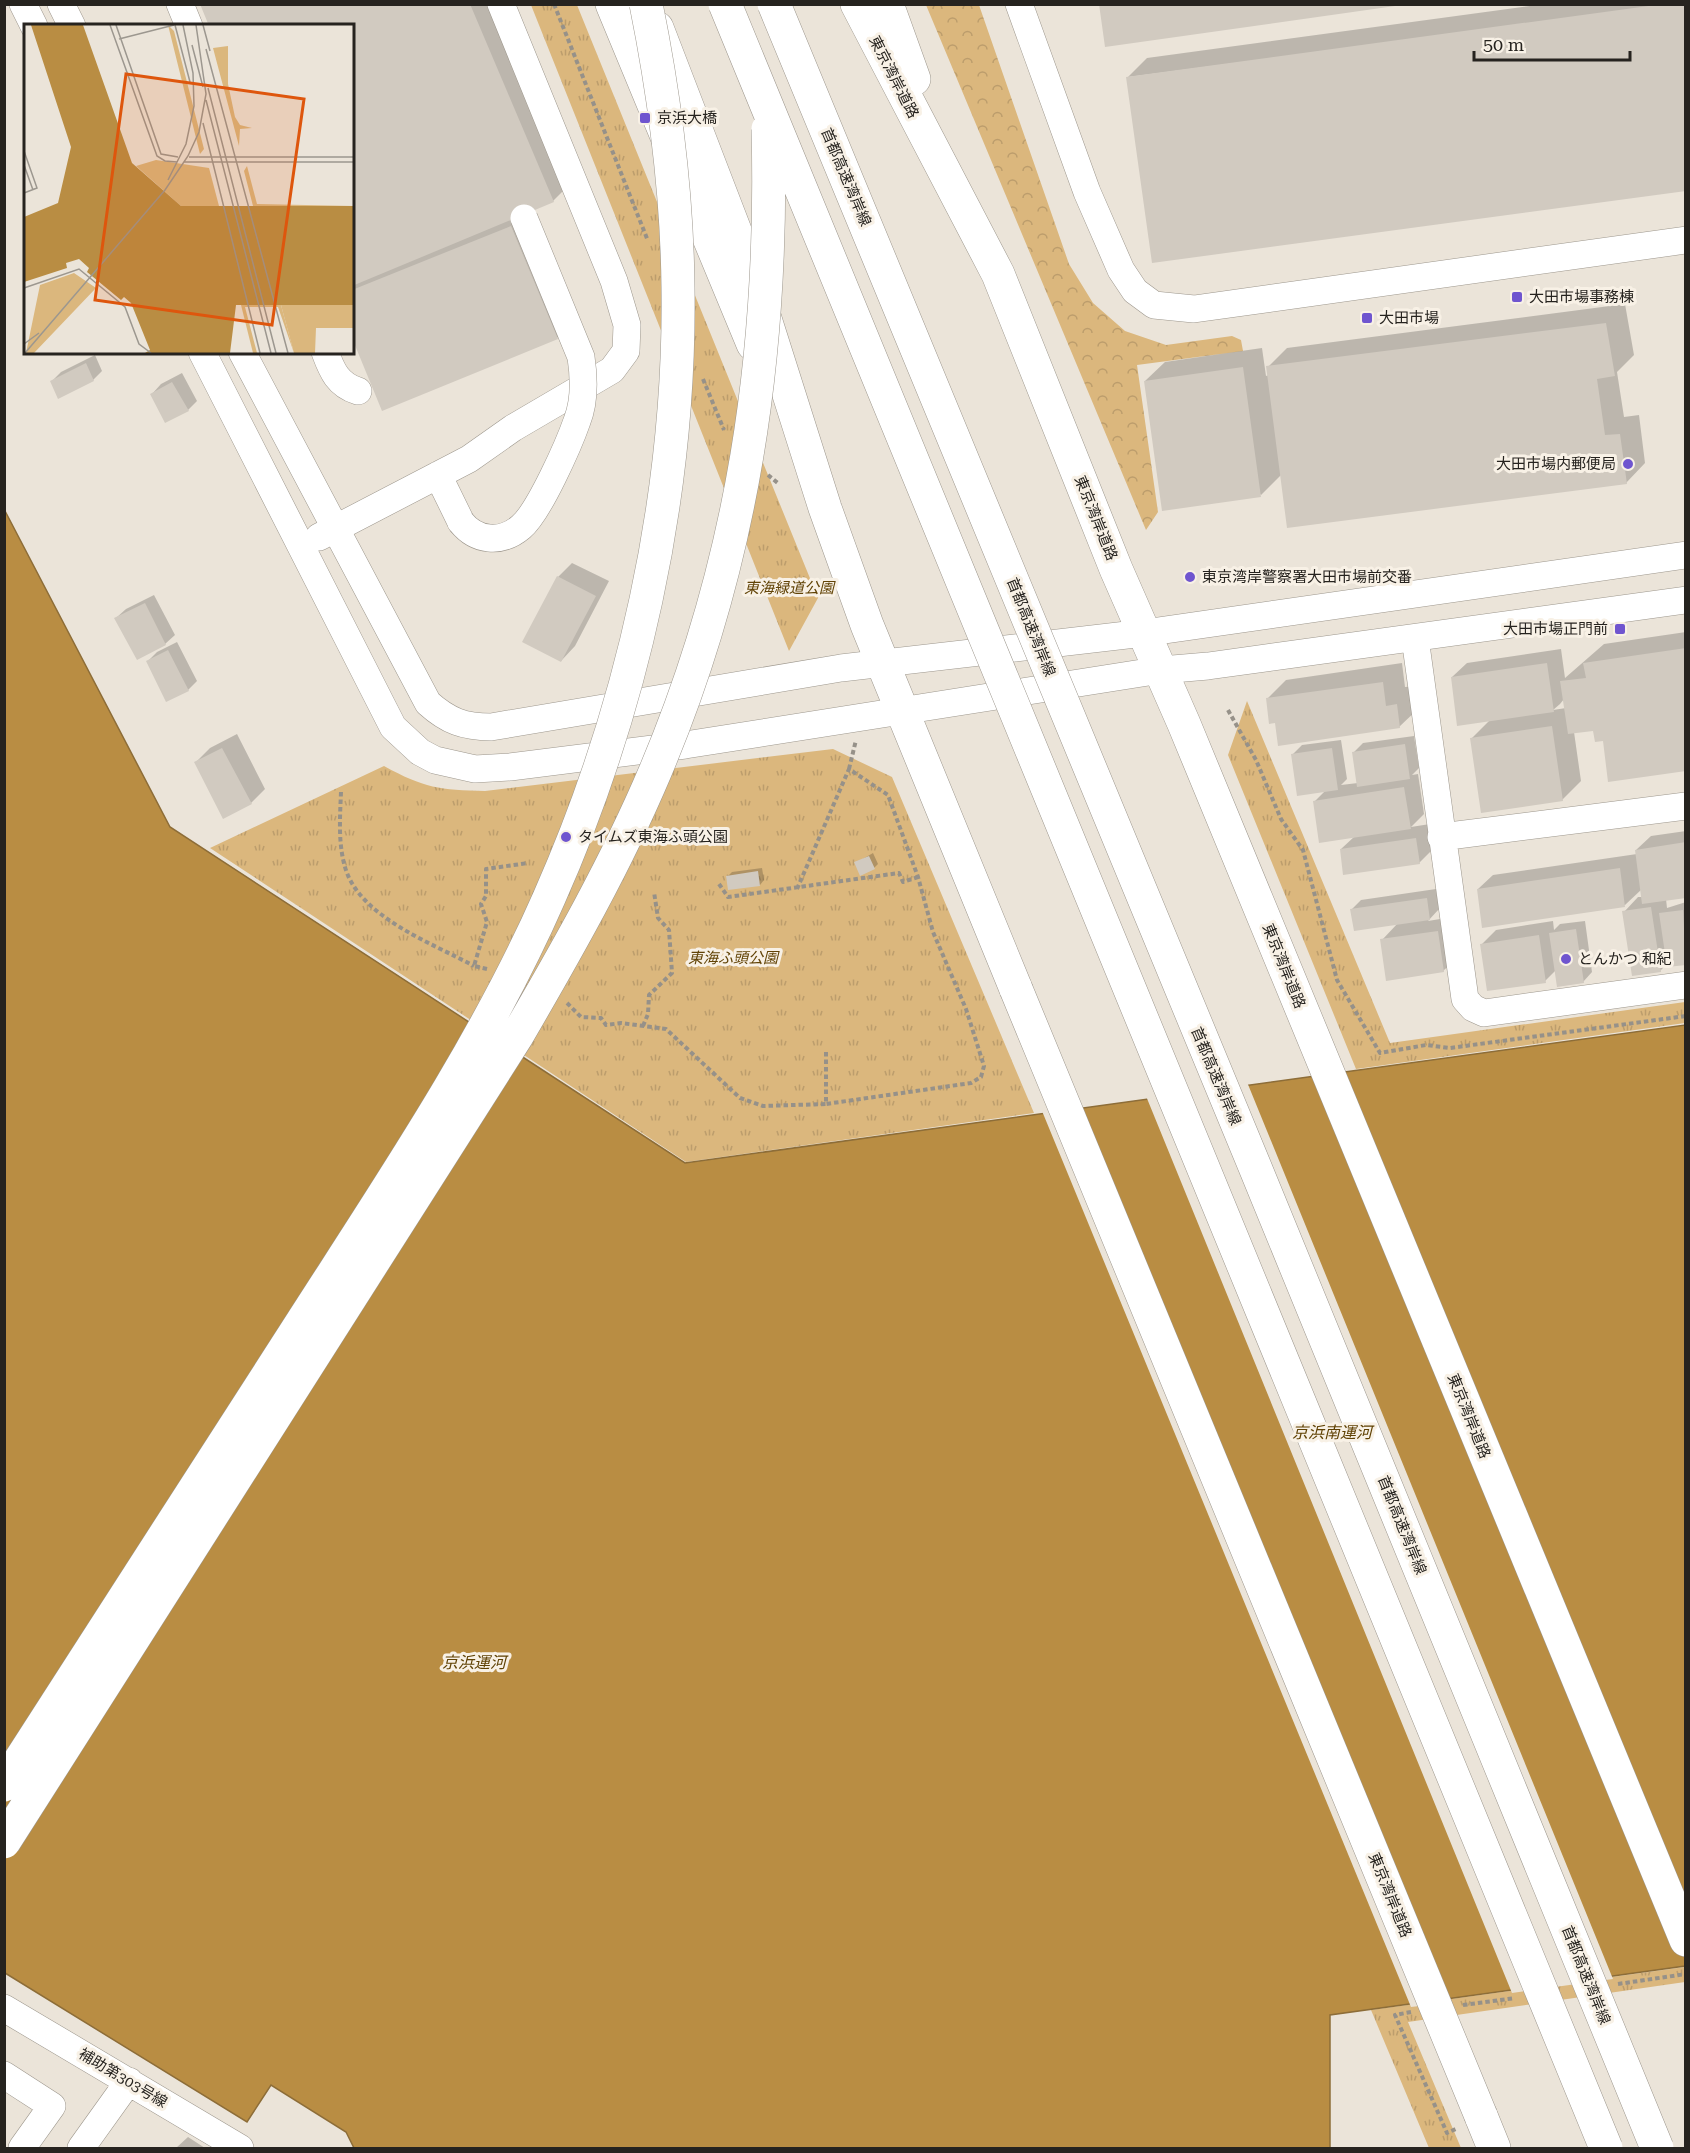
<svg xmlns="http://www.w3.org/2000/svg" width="1690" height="2153" viewBox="0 0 1690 2153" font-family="'Roboto Serif','Noto Sans JP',serif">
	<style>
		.forest { fill: url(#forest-crowns) }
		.park { fill: url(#park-tufts) }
		.water { fill: #b98d43; stroke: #8d6d38; stroke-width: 1.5 }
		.pier { fill: #ebe4d9 }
		.shadow { fill: #0003; fill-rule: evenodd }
		.building { fill: #d1cac0 }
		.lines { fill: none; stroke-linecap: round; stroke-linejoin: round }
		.minor-casing { stroke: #9d978d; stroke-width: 28 }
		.highway-casing { stroke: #9d978d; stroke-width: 34 }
		.path { stroke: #969189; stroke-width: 4; stroke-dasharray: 4.5 3; stroke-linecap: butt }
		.minor { stroke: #fff; stroke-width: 27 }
		.highway { stroke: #fff; stroke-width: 33 }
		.minor-bridge-casing { stroke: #9d978d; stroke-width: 28; stroke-linecap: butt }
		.highway-bridge-casing { stroke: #9d978d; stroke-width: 34; stroke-linecap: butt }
		.minor-bridge { stroke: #fff; stroke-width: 27 }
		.highway-bridge { stroke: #fff; stroke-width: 33 }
		.poi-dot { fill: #6f55cf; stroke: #f8f1e6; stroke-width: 2 }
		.labels { text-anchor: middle; stroke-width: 6; stroke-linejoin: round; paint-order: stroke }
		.street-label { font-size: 15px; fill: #26231f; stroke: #f8f1e6 }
		.poi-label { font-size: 15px; fill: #26231f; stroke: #f8f1e6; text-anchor: start }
		.park-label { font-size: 15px; font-style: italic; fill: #614306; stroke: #f8f1e6 }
		.water-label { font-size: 16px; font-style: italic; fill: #5f4103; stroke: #f8f1e6 }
		.inset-road { fill: none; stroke: #9c978f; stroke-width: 1.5 }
		.view { fill: #de560d; fill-opacity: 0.15; stroke: #de560d; stroke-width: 3 }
		.inset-edge { fill: none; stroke: #26231f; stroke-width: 3 }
	</style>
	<defs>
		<pattern id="forest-crowns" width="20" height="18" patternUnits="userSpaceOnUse" patternTransform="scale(1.5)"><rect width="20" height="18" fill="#dbb77d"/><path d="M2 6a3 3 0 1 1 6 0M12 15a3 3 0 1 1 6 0" fill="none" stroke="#bc9d6c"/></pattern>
		<pattern id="park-tufts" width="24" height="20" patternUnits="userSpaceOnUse" patternTransform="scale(1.5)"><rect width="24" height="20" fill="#dbb77d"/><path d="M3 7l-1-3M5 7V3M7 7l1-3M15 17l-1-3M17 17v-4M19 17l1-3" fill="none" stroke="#bc9d6c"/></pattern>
	</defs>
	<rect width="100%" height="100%" fill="#ebe4d9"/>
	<path class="forest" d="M926,5H979L1069,264L1093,303L1125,331L1166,345L1232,336L1241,340L1243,351L1137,365L1158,512L1146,530Z"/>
	<path class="park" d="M531,5H577L818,598L789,651Z
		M1247,701L1390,1043L1685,1002V1023L1356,1069L1228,755Z
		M833,749L892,777L1034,1113L686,1162L210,848L384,766C424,788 440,790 485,791Z
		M1685,1967V1982L1408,2022L1461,2148H1429L1371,2010Z"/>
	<path class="water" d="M4,509L170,827L685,1163L1685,1025V1966L1330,2015V2148H354L346,2132L271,2085L247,2122L5,1973Z"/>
	<path class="pier" d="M1247,1082L1613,1979L1512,1993L1146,1096Z
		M1077,1106L1445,2003L1411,2007L1042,1111Z"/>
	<path class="shadow" d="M201,4H498L572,182L553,201L531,210L576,318L557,338L352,334V26Z
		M1545,4H1686L1128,77L1147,58Z
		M1625,304L1634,355L1617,372L1624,417L1639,415L1645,463L1626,483L1282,474L1261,495L1145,381L1165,362L1262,348L1266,376L1269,375L1268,367L1287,348Z
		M95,355L102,371L93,380L51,382L61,372Z
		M182,373L197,401L188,410L152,394L161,384Z
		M572,563L609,581L575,646L561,661L558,577Z
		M154,595L175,635L165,644L116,618L126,609Z
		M1686,632V769L1604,739L1595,729L1574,732L1581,781L1562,800L1472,738L1491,719L1452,677L1467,663L1561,649L1565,678L1604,644ZM1564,699L1566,708L1553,710L1560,704Z
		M177,642L197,681L188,690L148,661L157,652Z
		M1402,663L1405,687L1416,686L1419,708L1399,727L1276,721L1267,699L1286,680Z
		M237,734L265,789L251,803L196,762L210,748Z
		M1414,736L1419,768L1412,775L1418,774L1424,814L1411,827L1430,824L1434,848L1419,863L1341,849L1355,836L1315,801L1326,790L1292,755L1302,745L1341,740L1347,779L1341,785L1358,783L1354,752L1363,743Z
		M1686,831V897L1666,899L1667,908L1686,902V963H1668L1660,971L1624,912L1638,897H1643L1642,889L1625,905L1478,889L1493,875L1637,854L1636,850L1651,836Z
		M873,853L878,864L874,868L856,863Z
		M762,868L764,880L760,885L728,876L732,872Z
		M1436,889L1439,909L1428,921L1452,917L1458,957L1443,971L1382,940L1398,923L1352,909L1361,900Z
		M1553,921L1554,930L1560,924L1585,921L1592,972L1583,982L1556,970L1545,981L1482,944L1496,930Z
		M188,2137L205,2148H176Z"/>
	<path class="building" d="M200,4H470L554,202L352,286V26H209Z
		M1099,4H1395V6L1105,47Z
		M1663,4H1686V191L1152,263L1126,77Z
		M511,226L558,339L382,411L352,338V290Z
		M1606,323L1615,376L1597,379L1605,435L1620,434L1627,484L1287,528L1266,366Z
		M86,363L94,381L58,399L50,381Z
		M1243,367L1261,497L1162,511L1144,381Z
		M172,382L189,411L165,423L150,394Z
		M557,576L596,596L561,662L522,642Z
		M145,603L166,645L137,660L114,618Z
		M1686,648V771L1608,782L1603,741L1595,742L1593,731L1568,734L1560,681L1586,678L1583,663Z
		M168,650L189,691L166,702L146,661Z
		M1547,663L1554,712L1457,726L1451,677Z
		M1383,682L1386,706L1397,704L1400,728L1278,746L1275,723L1269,724L1266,698Z
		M1552,726L1563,801L1481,813L1470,738Z
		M1405,744L1410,779L1357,787L1352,752Z
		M222,748L252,804L223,819L194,762Z
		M1332,748L1338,790L1297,796L1291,754Z
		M1404,787L1411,829L1319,843L1313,801Z
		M1416,838L1420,864L1343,875L1340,849Z
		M1686,842V898L1642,904L1635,850Z
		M869,856L875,869L860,876L854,862Z
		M1620,868L1625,907L1482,928L1477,889Z
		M758,871L760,886L728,890L726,876Z
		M1427,898L1430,920L1354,931L1350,909Z
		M1651,907L1661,972L1632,976L1622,911Z
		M1683,910L1686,965L1667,967L1659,913Z
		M1576,929L1584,983L1557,987L1549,933Z
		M1438,931L1444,972L1386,981L1380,939Z
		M1539,935L1546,983L1487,991L1480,944Z"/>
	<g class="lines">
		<defs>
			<path id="minor" d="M23,4L34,26
				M61,4L72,26
				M180,4L189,26
				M1019,4L1087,192L1121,270L1135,291L1154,305L1194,309L1686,240
				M202,352L393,727L420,752L435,760L475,769L510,767L685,745L1161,670L1208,666L1686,600
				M242,352L428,703C448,721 464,727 491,727L841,668L1144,633L1686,555
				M325,352C332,371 338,385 358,391
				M438,475L461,522
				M319,537L469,459L513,428L612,370L626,351L627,325L614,281L501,4
				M1415,638L1465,999L1473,1008L1484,1013L1686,985
				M1441,837L1686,806
				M4,2008L240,2148
				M4,2075L52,2106L22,2148
				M81,2148L129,2081"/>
			<path id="highway" d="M612,4L753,344
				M857,4L998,274L1116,569L1184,724L1686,1940
				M887,4L914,79
				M657,28L747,262L825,508L867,625L1016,989
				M1481,2116L1494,2148"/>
		</defs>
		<use href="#minor" class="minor-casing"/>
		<use href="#highway" class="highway-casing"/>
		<path class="path" d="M554,4L648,241
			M703,379L724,430
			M768,475L779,484
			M1228,710L1256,760L1281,819L1303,850L1337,980L1380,1053L1426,1045L1450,1048L1686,1016
			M849,769L856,740
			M341,792C340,817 338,843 345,867C359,917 432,943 474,966
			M719,884L728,897L899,873L903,882L918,877
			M797,889L849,769L888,795L918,877L933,932L966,1009L984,1066L981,1077L971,1083L826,1104
			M487,969L474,966L487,922L481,904L486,896V869L528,863
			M567,1003L581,1017L601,1018L606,1025L621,1023L666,1029L740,1098L763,1106L826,1104V1052
			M643,1026L648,1014L649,995L672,973L669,930L658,918L654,892
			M1618,1984L1686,1974
			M1463,2005L1515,1998
			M1411,2012L1395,2015L1447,2133L1458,2128"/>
		<use href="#minor" class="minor"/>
		<use href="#highway" class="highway"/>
		<defs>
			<path id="minor-bridge" d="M461,522C476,541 501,544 521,527C539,512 569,444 577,421C585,401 584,377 581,357L524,218"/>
			<path id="highway-bridge" d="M725,4L1606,2148
				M774,4L1255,1167L1657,2148
				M1016,989L1481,2116
				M4,1785C100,1636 195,1487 291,1339C381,1198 482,1051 549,898C633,709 681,494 678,287C677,192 665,98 646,4
				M4,1842L517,1036C567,950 616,864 655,772C743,564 774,353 768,129"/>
		</defs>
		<use href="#minor-bridge" class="minor-bridge-casing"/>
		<use href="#highway-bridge" class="highway-bridge-casing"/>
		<use href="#minor-bridge" class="minor-bridge"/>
		<use href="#highway-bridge" class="highway-bridge"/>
	</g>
	<g class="poi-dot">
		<rect x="639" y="112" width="12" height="12" rx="3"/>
		<rect x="1511" y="291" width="12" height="12" rx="3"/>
		<rect x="1361" y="312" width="12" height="12" rx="3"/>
		<circle cx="1628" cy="464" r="6"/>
		<circle cx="1190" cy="577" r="6"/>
		<rect x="1614" y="623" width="12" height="12" rx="3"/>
		<circle cx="566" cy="837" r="6"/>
		<circle cx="1566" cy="959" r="6"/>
	</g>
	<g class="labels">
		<g class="street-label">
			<text transform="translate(894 77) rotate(63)" y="5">東京湾岸道路</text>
			<text transform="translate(846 177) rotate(67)" y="5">首都高速湾岸線</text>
			<text transform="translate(1096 518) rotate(68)" y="5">東京湾岸道路</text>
			<text transform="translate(1031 627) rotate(68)" y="5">首都高速湾岸線</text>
			<text transform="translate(1284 966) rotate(68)" y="5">東京湾岸道路</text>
			<text transform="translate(1216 1076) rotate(67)" y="5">首都高速湾岸線</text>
			<text transform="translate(1469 1416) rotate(68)" y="5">東京湾岸道路</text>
			<text transform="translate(1402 1525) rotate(68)" y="5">首都高速湾岸線</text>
			<text transform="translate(1390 1895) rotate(68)" y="5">東京湾岸道路</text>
			<text transform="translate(1586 1975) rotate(68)" y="5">首都高速湾岸線</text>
			<text transform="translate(123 2078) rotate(31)" y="5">補助第303号線</text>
		</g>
		<g class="poi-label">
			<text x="657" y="123">京浜大橋</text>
			<text x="1529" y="302">大田市場事務棟</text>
			<text x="1379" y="323">大田市場</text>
			<text x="1616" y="469" text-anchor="end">大田市場内郵便局</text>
			<text x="1202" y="582">東京湾岸警察署大田市場前交番</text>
			<text x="1608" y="634" text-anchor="end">大田市場正門前</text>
			<text x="578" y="842">タイムズ東海ふ頭公園</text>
			<text x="1578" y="964">とんかつ 和紀</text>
		</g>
		<g class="park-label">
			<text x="789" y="593">東海緑道公園</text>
			<text x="733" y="963">東海ふ頭公園</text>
		</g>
		<g class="water-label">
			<text x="1332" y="1438">京浜南運河</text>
			<text x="474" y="1668">京浜運河</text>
		</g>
	</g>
	<g transform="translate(24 24)">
		<rect width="330" height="330" fill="#ebe4d9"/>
		<path d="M257,281H330V304H292L291,329H270Z" fill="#dbb77d"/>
		<path d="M204,22V60L211,93L216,101L228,104L216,105L215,122L189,24Z" fill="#dbb77d"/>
		<path d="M144,1L150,7L180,125L176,130ZM132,136L185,144L195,182H157L112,142ZM223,142L233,180L330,182H229L220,147ZM50,249L72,264L10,329H2L16,261ZM217,281H257L270,329L254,283H221L233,329H229Z" fill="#dbb77d"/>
		<path d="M33,256L46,268L33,283L39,288L22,308L16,303L28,289L15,278Z" fill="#dbb77d"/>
		<path d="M7,1H59L108,139L157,182H330V281H212L206,329H121L126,326L107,279L100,273L97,276L63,248L65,244L55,235L42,239L43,244L0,258V193L34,179L47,123Z" fill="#b98d43"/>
		<path class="inset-road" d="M86,1L133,132L141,137L153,138M92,1L137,130L154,133M151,1L166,58M179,1L186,27M95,15L150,1M168,21L179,63M182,25L264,329M184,64L252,329M182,76L247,329M179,99L236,329M0,127L13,164L0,169M165,133H330M160,138H330M0,141L9,166M144,156L162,120L170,82L169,49L159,1M0,264L55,245L101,283L115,320L127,329M0,320L15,309M1,329L141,166L164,132L175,108L182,70L172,1"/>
		<path class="view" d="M102,50L280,75L248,301L71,276Z"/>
		<rect width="330" height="330" class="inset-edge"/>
	</g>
	<rect width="1690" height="2153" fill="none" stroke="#26231f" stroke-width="12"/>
	<path d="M1474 51v9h156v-9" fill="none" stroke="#26231f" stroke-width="3"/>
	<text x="1483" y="51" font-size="18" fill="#26231f" stroke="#f8f1e6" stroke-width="4.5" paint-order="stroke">50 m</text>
</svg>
